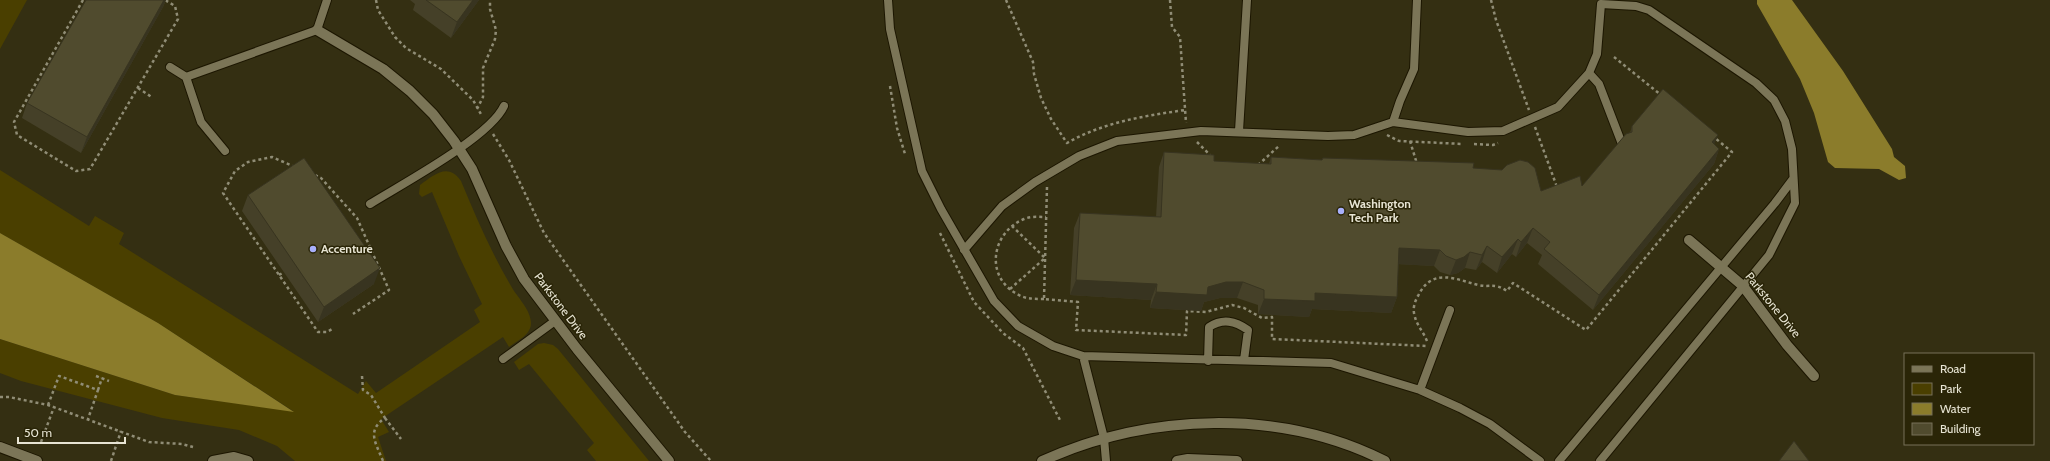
<svg xmlns="http://www.w3.org/2000/svg" width="2050" height="461" viewBox="0 0 2050 461" font-family="Cabin,sans-serif">
	<style>
		.green { fill: #4a3f00 }
		.water { fill: #8b7c2b }
		.lines { fill: none; stroke-linecap: round; stroke-linejoin: round }
		.service-casing { stroke: #1c1600; stroke-width: 10 }
		.minor-casing { stroke: #1c1600; stroke-width: 12 }
		.path { stroke: #908d76; stroke-width: 2.5; stroke-dasharray: 3 3; stroke-linecap: butt }
		.service { stroke: #7b7557; stroke-width: 8 }
		.minor { stroke: #7b7557; stroke-width: 10 }
		.wall { fill: #454028 }
		.shaded-wall { fill: #383420 }
		.building { fill: #504b2e; stroke: #383420 }
		.poi-dot { fill: #a8b0fc; stroke: #2a2507; stroke-width: 1.5 }
		.labels { text-anchor: middle; stroke-width: 3; stroke-linejoin: round; paint-order: stroke }
		.poi-label { font-size: 12px; font-weight: bold; fill: #e7e4d3; stroke: #2a2507; text-anchor: start }
		.street-label { font-size: 12px; fill: #e7e4d3; stroke: #2a2507 }
	</style>
	<rect width="100%" height="100%" fill="#342f12"/>
	<path class="green" d="M0,0H27L0,49Z
		M0,170L89,226L95,216L124,233L119,244L358,394L366,381L376,393L480,322L474,310L482,304L459,256L432,192L422,197L419,194L420,185C434,175 448,162 461,181C476,217 491,252 511,286C517,297 531,310 531,323C531,335 518,340 509,347L503,337L381,419L389,432L378,437L386,461H295L277,446L239,430L162,418L21,381L0,373V339L175,395L293,411L158,323L0,233Z
		M544,343L553,345L558,349L649,461H596L587,450L594,443L529,364L519,370L514,362L538,344Z"/>
	<path class="water" d="M1757,0H1792L1843,71L1892,149L1894,157L1905,166L1906,178L1899,180L1879,169L1835,168L1828,162L1814,113L1800,79L1757,4Z
		M0,233L158,323L294,412L175,395L0,339Z"/>
	<g class="lines">
		<defs>
			<path id="service" d="M888,0L890,29L922,171L941,209L994,301L1018,326L1053,346L1083,356L1331,363L1420,390
				M170,67L186,77L317,30L327,0
				M1589,73L1599,84L1622,144
				M186,77L201,122L225,151
				M1393,122L1400,101L1414,69L1417,0
				M1239,131L1247,0
				M370,204C402,184 490,137 504,106
				M964,250L1002,206L1035,182L1079,156L1117,141L1201,131L1328,136L1354,135L1393,122L1468,132L1503,131L1558,107L1589,73L1597,54L1601,4L1636,6L1649,10L1756,83L1774,100L1785,121L1792,149L1795,203L1769,255L1600,461
				M1450,310L1420,390L1460,408L1490,424L1540,461
				M1083,356L1104,438L1106,461
				M503,359L555,321
				M1208,361L1209,327C1223,318 1235,321 1248,330L1244,360
				M1559,461L1775,203L1793,179"/>
			<path id="minor" d="M317,30L383,69L410,91L433,114L454,141L472,169L506,246L524,279L577,349L669,461
				M1689,240L1743,286L1787,345L1814,376
				M0,447L37,461
				M213,461L234,457L248,461
				M1042,461C1148,413 1280,408 1385,461
				M1177,461L1188,459L1237,461"/>
		</defs>
		<use href="#service" class="service-casing"/>
		<use href="#minor" class="minor-casing"/>
		<path class="path" d="M83,0L14,122L17,135L76,171L90,169L178,19L175,6L165,0
			M376,0L378,10L395,37L406,48L441,69L473,100L482,116
			M1006,0L1033,62L1034,74L1041,98L1051,119L1067,143C1104,122 1144,116 1185,110
			M1170,0L1172,27L1180,37L1186,123
			M1491,0L1496,20L1529,110
			M1614,57L1661,95
			M890,86L897,128L905,154
			M138,88L153,98
			M477,109L483,97V68L495,39L496,30L490,9V0
			M1535,127L1557,187
			M493,134L509,160L544,233L685,432L711,461
			M1387,135L1399,141L1463,144
			M1410,141L1417,164
			M1197,142L1210,155
			M1474,144L1493,145L1498,143
			M1258,165L1279,146
			M295,167L272,157L248,162L235,171L223,193L318,332H327L334,328
			M315,175L321,178L357,218L389,290L353,314
			M1047,187L1044,299L1078,302L1076,330L1186,335L1187,311L1206,312L1232,305L1244,308L1262,318L1272,317V339L1427,346
			M940,233L974,302L1003,333L1023,348L1060,420
			M279,275L284,272
			M1010,289L1045,258L1012,226
			M1044,299C1034,299 1025,299 1017,294C984,276 992,232 1024,219C1031,216 1039,217 1046,217
			M1427,341C1423,331 1416,325 1414,313C1413,307 1415,301 1418,296C1432,267 1455,279 1478,285C1491,288 1493,282 1507,291L1513,283L1586,330L1732,152L1715,138
			M96,376L109,381
			M362,376L363,390L371,395L385,418C366,431 376,443 383,461
			M98,390L102,378
			M0,397H9L48,405L149,442L182,444L193,447
			M48,405L59,376L98,390L88,419
			M385,418L401,439
			M41,442L54,407
			M111,461L121,431"/>
		<use href="#service" class="service"/>
		<use href="#minor" class="minor"/>
	</g>
	<path class="wall" d="M86,0H166L163,7L81,153L22,118L27,103Z
		M410,0H479L451,38L413,10L415,4Z
		M1632,126L1714,144L1719,149L1714,164L1593,310L1538,264L1542,255L1527,243L1516,257L1512,254L1497,273L1482,262L1476,270L1465,268L1458,273L1450,275L1440,272L1434,266L1398,264L1397,297L1391,313L1312,309L1309,317L1258,314V305L1237,298H1220L1204,302L1201,311L1150,308L1151,300L1070,295L1074,228L1080,213L1156,217L1159,167L1164,152L1214,161L1269,164L1271,157L1322,160L1323,158L1473,168L1541,191L1582,186L1630,133Z
		M248,195L374,284L318,322L242,211Z"/>
	<path class="shaded-wall" d="M164,0H166L163,7L81,153L87,137Z
		M473,0H479L451,38L457,22Z
		M1718,135L1712,150V142Z
		M1719,149L1714,164L1593,310L1599,295Z
		M1533,228L1527,243L1516,257L1521,242Z
		M1518,239L1512,254L1497,273L1502,257Z
		M1487,246L1482,262L1476,270L1482,255Z
		M1399,248L1440,250L1434,266L1394,264Z
		M1470,252L1465,268L1458,273L1450,275L1456,260Z
		M380,268L374,284L318,322L324,307Z
		M1076,280L1157,284L1151,300L1070,295Z
		M1226,282H1243L1237,298H1220L1204,302L1201,311L1150,308L1156,292Z
		M1315,293L1397,297L1391,313L1312,309L1309,317L1258,314L1264,299Z"/>
	<path class="building" d="M86,0H164L87,137L27,103Z
		M426,0H473L457,22Z
		M1663,89L1718,135L1712,142L1719,149L1599,295L1544,249L1550,242L1533,228L1521,242L1518,239L1502,257L1487,246L1482,255L1470,252L1464,257L1456,260L1446,256L1440,250L1399,248L1397,297L1315,293V301L1264,299V290L1243,282H1226L1208,287L1207,295L1156,292L1157,284L1076,280L1080,213L1161,217L1164,152L1214,155V161L1271,164V157L1322,160L1323,158L1474,163L1473,168L1502,170L1507,165L1520,160L1528,162L1535,168L1541,191L1580,176L1582,186L1626,134L1632,132V126Z
		M304,158L380,268L324,307L248,195Z
		M1794,441L1809,461H1779Z"/>
	<g class="poi-dot">
		<circle cx="1341" cy="211" r="4"/>
		<circle cx="313" cy="249" r="4"/>
	</g>
	<g class="labels">
		<g class="poi-label">
			<text x="1349" y="208">Washington<tspan x="1349" dy="14">Tech Park</tspan></text>
			<text x="321" y="253">Accenture</text>
		</g>
		<g class="street-label">
			<text transform="translate(1773 305) rotate(51)" y="4">Parkstone Drive</text>
			<text transform="translate(561 306) rotate(53)" y="4">Parkstone Drive</text>
		</g>
	</g>
	<rect x="1904" y="353" width="130" height="92" fill="#2a2507" stroke="#767159"/>
	<rect x="1912" y="366" width="20" height="6" fill="#7b7557" stroke="#767159"/>
	<text x="1940" y="373" font-size="12" fill="#e7e4d3">Road</text>
	<rect x="1912" y="383" width="20" height="12" fill="#4a3f00" stroke="#767159"/>
	<text x="1940" y="393" font-size="12" fill="#e7e4d3">Park</text>
	<rect x="1912" y="403" width="20" height="12" fill="#8b7c2b" stroke="#767159"/>
	<text x="1940" y="413" font-size="12" fill="#e7e4d3">Water</text>
	<rect x="1912" y="423" width="20" height="12" fill="#504b2e" stroke="#767159"/>
	<text x="1940" y="433" font-size="12" fill="#e7e4d3">Building</text>
	<path d="M18 437v6h107v-6" fill="none" stroke="#e7e4d3" stroke-width="2"/>
	<text x="24" y="437" font-size="12" fill="#e7e4d3" stroke="#2a2507" stroke-width="3" paint-order="stroke">50 m</text>
</svg>
